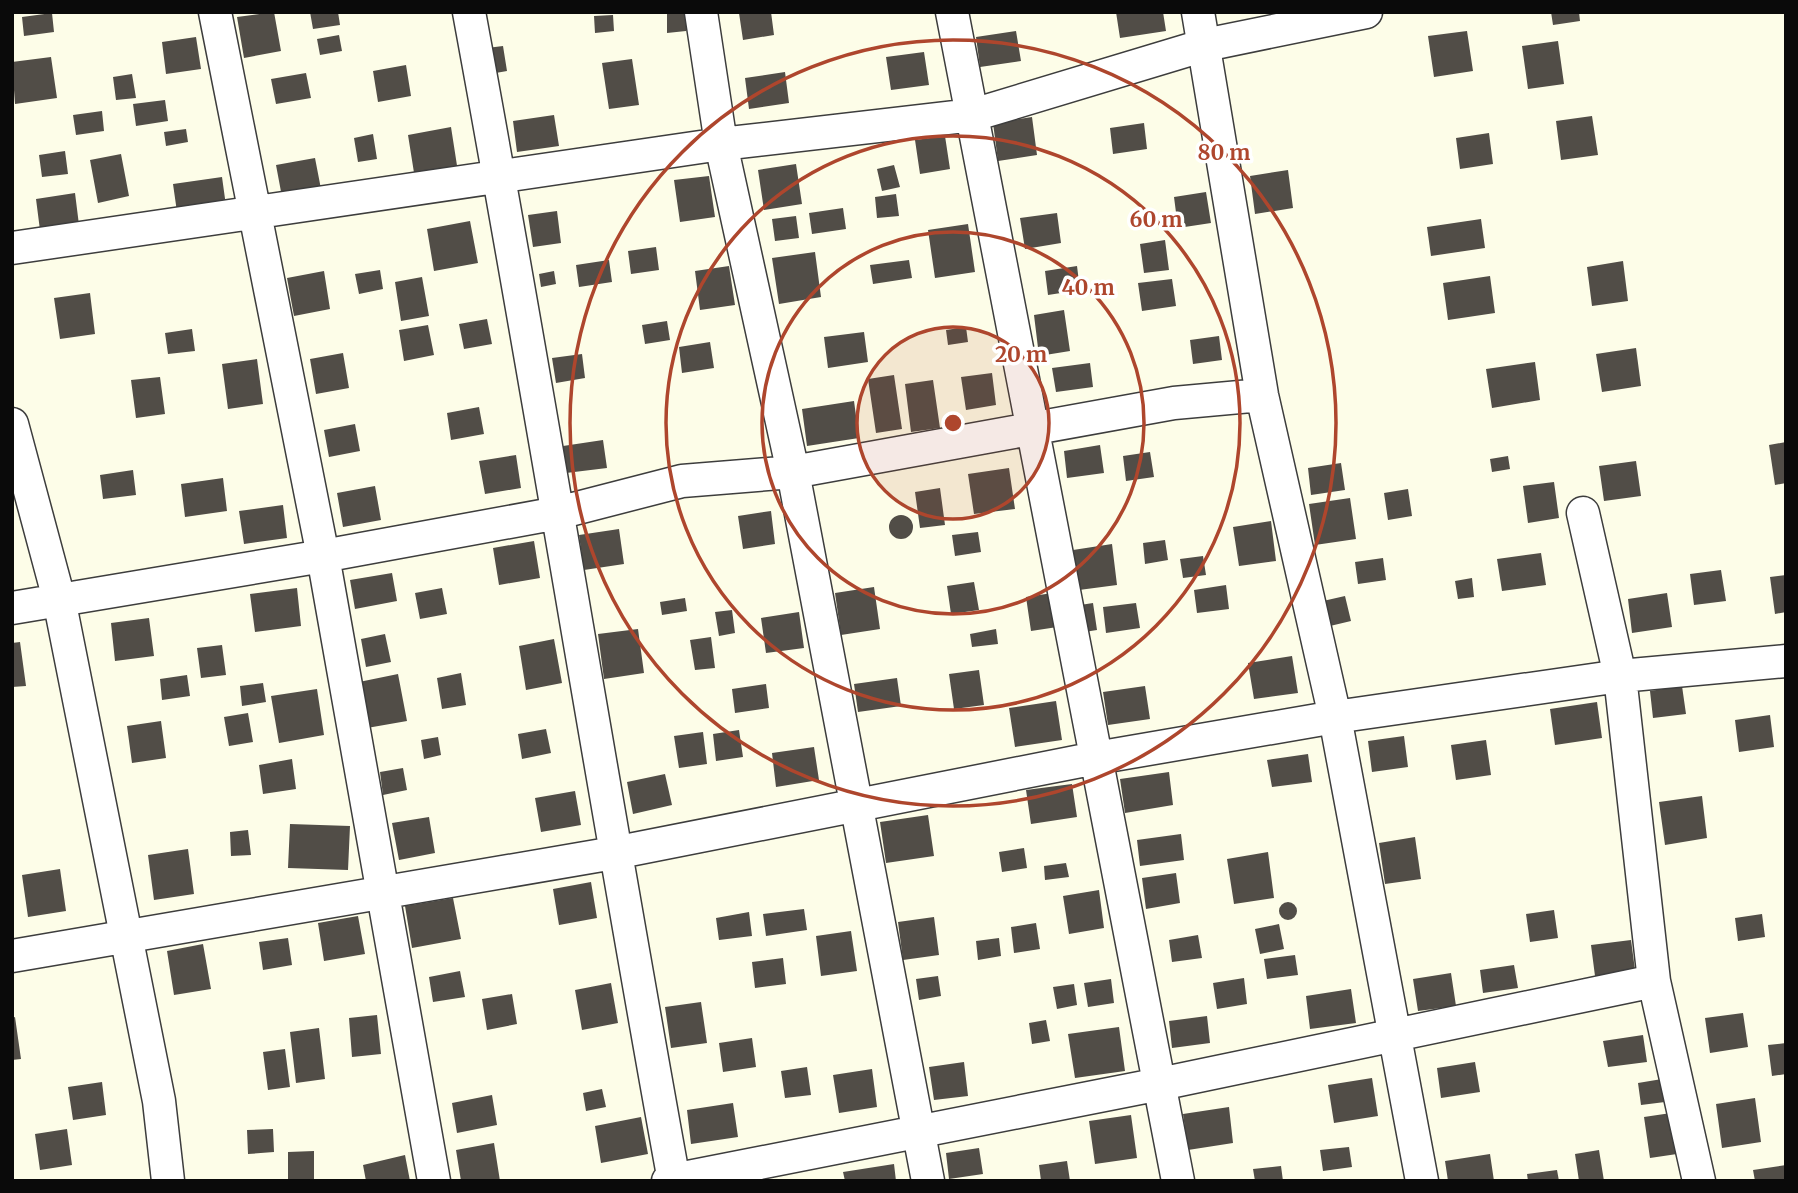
<svg xmlns="http://www.w3.org/2000/svg" width="1798" height="1193" viewBox="0 0 1798 1193" font-family="Merriweather,serif">
	<style>
		.building { fill: #514d47 }
		.lines { fill: none; stroke-linecap: round; stroke-linejoin: round }
		.minor-casing { stroke: #3d3d3d; stroke-width: 35 }
		.minor { stroke: #fff; stroke-width: 32 }
		.ring { fill: none; stroke: #ae462d; stroke-width: 3.5 }
		.centre { fill: #ae462d; stroke: #fff; stroke-width: 3.5 }
		.ring-label { font-size: 21px; text-anchor: middle; font-weight: bold; fill: #ae462d; stroke: #fff; stroke-width: 7; stroke-linejoin: round; paint-order: stroke }
	</style>
	<rect width="100%" height="100%" fill="#fdfde8"/>
	<path class="building" d="M274,12L281,51L244,58L237,17Z
		M310,12H338L340,25L313,29Z
		M667,12H686V31L667,33Z
		M771,12L774,35L743,40L739,13Z
		M1116,12H1163L1166,31L1120,38Z
		M1551,12H1579L1580,21L1553,25Z
		M52,13L54,32L24,36L22,17Z
		M613,15L614,31L595,33L594,16Z
		M1016,31L1021,61L980,67L976,37Z
		M1467,31L1473,71L1434,77L1428,36Z
		M339,35L342,51L320,55L317,39Z
		M196,37L201,69L166,74L162,42Z
		M1558,41L1564,84L1528,89L1522,46Z
		M503,46L507,71L490,74L487,48Z
		M924,52L929,85L891,90L886,57Z
		M51,57L57,98L15,104L12,62Z
		M632,59L639,105L609,109L602,63Z
		M406,65L411,96L378,102L373,71Z
		M785,72L789,103L749,109L745,78Z
		M306,73L311,98L276,104L271,79Z
		M132,74L136,98L116,100L113,77Z
		M165,100L168,121L136,126L133,104Z
		M102,111L104,131L76,135L73,115Z
		M554,115L559,146L517,152L513,121Z
		M1592,116L1598,155L1561,160L1556,121Z
		M1032,117L1037,155L998,161L993,123Z
		M1144,123L1147,149L1113,154L1110,128Z
		M451,127L458,172L415,179L408,135Z
		M186,129L188,142L166,146L164,132Z
		M1489,133L1493,164L1460,169L1456,138Z
		M373,134L377,159L358,162L354,138Z
		M945,136L950,169L920,174L915,140Z
		M65,151L68,174L42,177L39,155Z
		M121,154L129,196L98,203L90,160Z
		M315,158L321,189L282,197L276,165Z
		M796,164L802,204L764,210L758,170Z
		M894,165L900,187L882,191L877,169Z
		M1288,170L1293,208L1255,214L1250,176Z
		M709,176L715,217L680,222L674,180Z
		M222,177L227,213L178,219L173,184Z
		M1206,192L1211,223L1178,228L1174,197Z
		M75,193L80,233L41,238L36,199Z
		M896,194L899,216L877,218L875,197Z
		M843,208L846,229L812,234L809,213Z
		M557,211L561,243L533,247L528,215Z
		M1057,213L1061,243L1025,249L1020,218Z
		M796,216L799,238L775,241L772,219Z
		M1481,219L1485,248L1431,256L1427,227Z
		M470,221L478,263L434,271L427,229Z
		M968,224L975,272L935,278L928,230Z
		M1165,240L1169,270L1144,273L1140,244Z
		M656,247L659,270L631,274L628,251Z
		M815,252L821,297L779,304L772,258Z
		M609,260L612,282L579,287L576,265Z
		M909,260L912,278L873,284L870,265Z
		M1623,261L1628,301L1592,306L1587,267Z
		M729,266L735,305L700,310L695,271Z
		M1077,266L1080,290L1048,295L1045,271Z
		M380,270L383,289L359,294L355,274Z
		M324,271L330,309L294,316L287,278Z
		M554,271L556,284L541,287L539,274Z
		M1490,276L1495,313L1448,320L1443,283Z
		M422,277L429,316L401,321L395,282Z
		M1172,279L1176,306L1142,311L1138,283Z
		M90,293L95,334L60,339L54,298Z
		M1064,310L1070,351L1039,356L1034,315Z
		M487,319L492,344L464,349L459,324Z
		M667,321L670,340L645,344L642,325Z
		M428,325L434,355L404,361L399,330Z
		M966,327L968,342L948,345L946,330Z
		M192,329L195,351L168,354L165,333Z
		M864,332L868,362L828,368L824,337Z
		M1219,336L1222,360L1193,364L1190,340Z
		M710,342L714,368L682,373L679,347Z
		M1636,348L1641,386L1602,392L1596,354Z
		M343,353L349,388L316,394L310,359Z
		M582,354L585,378L556,383L552,358Z
		M257,359L263,404L228,409L222,364Z
		M1535,362L1540,400L1492,408L1486,369Z
		M1090,363L1093,387L1056,392L1052,368Z
		M992,373L996,405L966,410L961,377Z
		M894,375L902,429L876,433L868,379Z
		M160,377L165,414L136,418L131,380Z
		M933,380L940,428L911,432L905,384Z
		M854,401L859,438L807,446L802,409Z
		M479,407L484,434L451,440L447,413Z
		M355,424L360,451L329,457L324,430Z
		M603,440L607,468L566,473L563,446Z
		M1786,442V483L1775,485L1769,445Z
		M1100,445L1104,473L1067,478L1064,451Z
		M1150,452L1154,477L1126,481L1123,456Z
		M516,455L521,488L485,494L479,461Z
		M1508,456L1510,469L1492,472L1490,459Z
		M1636,461L1641,496L1604,501L1599,466Z
		M1341,463L1345,490L1311,495L1308,468Z
		M1009,468L1015,509L974,514L968,474Z
		M133,470L136,495L103,499L100,475Z
		M223,478L227,511L185,517L181,484Z
		M1554,482L1559,518L1528,523L1523,486Z
		M375,486L381,520L343,527L337,493Z
		M940,488L945,525L920,528L915,492Z
		M1408,489L1412,516L1388,520L1384,493Z
		M1350,498L1356,539L1315,545L1309,504Z
		M283,505L287,538L244,544L239,511Z
		M771,511L775,544L743,549L738,516Z
		M889 527a12 12 0 1 1 24 0a12 12 0 1 1-24 0Z
		M1271,521L1276,561L1239,566L1233,527Z
		M619,529L624,564L584,570L579,535Z
		M978,532L981,552L955,556L952,535Z
		M1165,540L1168,560L1145,564L1143,543Z
		M534,541L540,578L499,585L493,548Z
		M1112,544L1117,585L1079,590L1073,550Z
		M1541,553L1546,585L1502,591L1497,559Z
		M1203,556L1206,575L1183,578L1180,559Z
		M1383,558L1386,580L1358,584L1355,562Z
		M1721,570L1726,601L1694,605L1690,574Z
		M392,573L397,601L355,609L350,580Z
		M1786,575V612L1775,614L1770,577Z
		M1472,578L1474,597L1458,599L1455,581Z
		M974,582L979,610L951,614L947,586Z
		M1226,585L1229,609L1197,613L1194,590Z
		M874,587L880,629L841,635L835,593Z
		M297,588L301,626L255,632L250,594Z
		M442,588L447,614L420,619L415,593Z
		M1059,592L1064,626L1031,631L1026,597Z
		M1667,593L1672,627L1632,633L1628,599Z
		M1345,596L1351,621L1330,626L1323,601Z
		M685,598L687,611L662,615L660,602Z
		M1093,603L1097,630L1078,633L1074,606Z
		M1136,603L1140,628L1106,633L1103,607Z
		M732,610L735,633L719,636L715,612Z
		M799,612L804,648L766,653L761,618Z
		M149,618L154,656L115,661L111,623Z
		M638,629L644,673L604,679L598,634Z
		M996,629L998,644L972,647L970,634Z
		M385,634L391,662L366,667L361,639Z
		M711,637L715,668L695,670L690,640Z
		M554,639L562,683L526,690L519,646Z
		M20,642L26,686L12,687V643Z
		M222,645L226,675L201,678L197,648Z
		M1292,656L1298,693L1254,699L1248,663Z
		M979,670L984,705L954,709L949,674Z
		M461,673L466,705L442,709L437,678Z
		M398,674L407,721L367,728L359,682Z
		M187,675L190,696L162,700L160,679Z
		M897,678L901,706L858,712L854,684Z
		M263,683L266,702L242,706L240,686Z
		M766,684L769,708L735,713L732,689Z
		M1145,686L1150,719L1108,725L1103,692Z
		M1682,686L1686,714L1653,718L1650,691Z
		M317,689L324,735L279,743L271,696Z
		M1056,701L1062,740L1015,747L1009,708Z
		M1597,702L1602,738L1555,745L1550,709Z
		M248,713L253,742L229,746L224,717Z
		M1770,715L1774,747L1739,752L1735,720Z
		M161,721L166,758L132,763L127,726Z
		M546,729L551,753L522,759L518,734Z
		M739,730L743,757L716,761L713,734Z
		M703,732L707,764L679,768L674,736Z
		M1404,736L1408,767L1372,772L1368,741Z
		M438,737L441,755L424,759L421,740Z
		M1486,740L1491,775L1456,780L1451,745Z
		M814,747L819,780L776,787L772,753Z
		M1308,754L1312,782L1272,787L1267,760Z
		M292,759L296,789L263,794L259,765Z
		M403,768L407,790L383,795L380,772Z
		M1169,772L1173,805L1125,813L1120,779Z
		M665,774L672,805L633,814L627,782Z
		M1072,784L1077,817L1031,824L1026,790Z
		M575,791L581,825L541,832L535,798Z
		M1702,796L1707,838L1665,845L1659,802Z
		M928,815L934,856L886,863L880,822Z
		M429,817L435,853L399,860L392,823Z
		M290,824L350,826L348,870L288,868Z
		M248,830L251,855L231,856L230,832Z
		M1181,834L1184,860L1140,866L1137,840Z
		M1415,837L1421,879L1385,884L1379,843Z
		M1024,848L1027,868L1002,872L999,852Z
		M188,849L194,894L154,900L148,855Z
		M1268,852L1274,898L1234,904L1227,859Z
		M1066,863L1069,877L1045,880L1044,866Z
		M60,869L66,911L28,917L22,875Z
		M1176,873L1180,903L1146,909L1142,878Z
		M591,882L597,918L559,925L553,889Z
		M1099,890L1104,928L1069,934L1063,896Z
		M453,898L461,939L412,948L405,906Z
		M1279 911a9 9 0 1 1 18 0a9 9 0 1 1-18 0Z
		M804,909L807,930L766,936L763,914Z
		M1554,910L1558,938L1530,942L1526,914Z
		M749,912L752,936L719,940L716,918Z
		M1762,914L1765,937L1738,941L1735,918Z
		M358,916L365,954L324,961L318,923Z
		M934,917L939,955L903,960L898,922Z
		M1036,923L1040,949L1014,953L1011,927Z
		M1279,924L1284,949L1260,954L1255,929Z
		M851,931L857,971L821,976L816,936Z
		M1198,935L1202,958L1172,962L1169,940Z
		M288,938L292,965L263,970L259,942Z
		M999,938L1001,956L978,960L976,941Z
		M1631,940L1635,970L1595,976L1591,945Z
		M203,944L211,989L174,995L167,951Z
		M1295,955L1298,975L1267,979L1264,959Z
		M783,958L786,984L755,988L752,962Z
		M1514,965L1518,988L1483,993L1480,970Z
		M460,971L465,997L433,1002L429,977Z
		M1451,973L1456,1006L1418,1011L1413,979Z
		M938,976L941,996L919,1000L916,979Z
		M1244,978L1247,1004L1217,1009L1213,983Z
		M1111,979L1114,1003L1088,1007L1084,983Z
		M611,983L618,1023L582,1030L575,990Z
		M1074,984L1077,1005L1057,1009L1053,987Z
		M1351,989L1356,1023L1310,1029L1306,996Z
		M512,994L517,1024L487,1030L482,999Z
		M701,1002L707,1043L671,1048L665,1007Z
		M1743,1013L1748,1047L1710,1053L1705,1018Z
		M377,1015L381,1054L352,1057L349,1018Z
		M1207,1016L1210,1043L1172,1048L1169,1021Z
		M15,1017L21,1059L12,1060V1018Z
		M1046,1020L1050,1041L1032,1044L1029,1023Z
		M1119,1027L1125,1071L1075,1078L1068,1034Z
		M319,1028L325,1079L296,1083L290,1032Z
		M1643,1035L1647,1062L1608,1067L1603,1041Z
		M752,1038L756,1067L723,1072L719,1043Z
		M1786,1043V1074L1772,1076L1768,1045Z
		M285,1049L290,1087L268,1090L263,1052Z
		M964,1062L968,1096L934,1100L929,1067Z
		M1475,1062L1480,1092L1441,1098L1437,1068Z
		M807,1067L811,1095L785,1098L781,1071Z
		M872,1069L877,1107L839,1113L833,1075Z
		M1372,1078L1378,1116L1334,1123L1328,1085Z
		M1662,1079L1665,1102L1641,1105L1638,1083Z
		M102,1082L106,1115L73,1120L68,1087Z
		M602,1089L606,1107L586,1111L583,1093Z
		M492,1095L497,1125L457,1133L452,1103Z
		M1755,1098L1761,1142L1722,1148L1716,1104Z
		M733,1103L738,1137L691,1144L687,1110Z
		M1229,1107L1233,1143L1188,1150L1183,1114Z
		M1671,1113L1677,1154L1650,1158L1644,1117Z
		M1131,1115L1137,1158L1095,1164L1089,1121Z
		M641,1117L648,1154L601,1163L595,1126Z
		M67,1129L72,1165L40,1170L35,1134Z
		M273,1129L274,1152L248,1154L247,1130Z
		M494,1143L500,1181H461L456,1150Z
		M1349,1147L1352,1167L1323,1171L1320,1150Z
		M979,1148L983,1174L949,1179L946,1153Z
		M1599,1150L1604,1181H1579L1575,1154Z
		M314,1151V1181H288V1152Z
		M1490,1154L1494,1181H1448L1445,1161Z
		M405,1155L410,1181H366L363,1165Z
		M1067,1161L1070,1181H1041L1039,1165Z
		M894,1164L896,1181H845L843,1172Z
		M1786,1165V1181H1755L1753,1170Z
		M1281,1166L1283,1181H1255L1253,1169Z
		M1557,1170L1559,1181H1528L1527,1174Z"/>
	<g class="lines">
		<defs>
			<path id="minor" d="M215,12L323,556L434,1181
				M469,12C541,401 603,792 674,1181
				M701,12L721,144L793,472L928,1181
				M952,12L1178,1181
				M1198,12L1262,395L1335,717L1422,1181
				M12,248L721,144L973,115L1205,45L1366,12
				M12,424L59,599L159,1101L168,1181
				M1583,513L1620,676L1654,981L1699,1181
				M12,608L323,556L558,513L682,481L793,472L1174,403L1262,395
				M12,956L614,853L1096,758L1335,717L1620,676L1786,661
				M668,1181L1160,1084L1654,981"/>
		</defs>
		<use href="#minor" class="minor-casing"/>
		<use href="#minor" class="minor"/>
	</g>
	<circle cx="953" cy="423" r="96" fill="#ae462d" fill-opacity=".12"/>
	<g class="ring">
		<circle cx="953" cy="423" r="96"/>
		<circle cx="953" cy="423" r="191"/>
		<circle cx="953" cy="423" r="287"/>
		<circle cx="953" cy="423" r="383"/>
	</g>
	<circle cx="953" cy="423" r="10" class="centre"/>
	<g class="ring-label">
		<text x="1224" y="160">80 m</text>
		<text x="1156" y="227">60 m</text>
		<text x="1088" y="295">40 m</text>
		<text x="1021" y="362">20 m</text>
	</g>
	<rect width="1798" height="1193" fill="none" stroke="#0a0a0a" stroke-width="28"/>
</svg>
